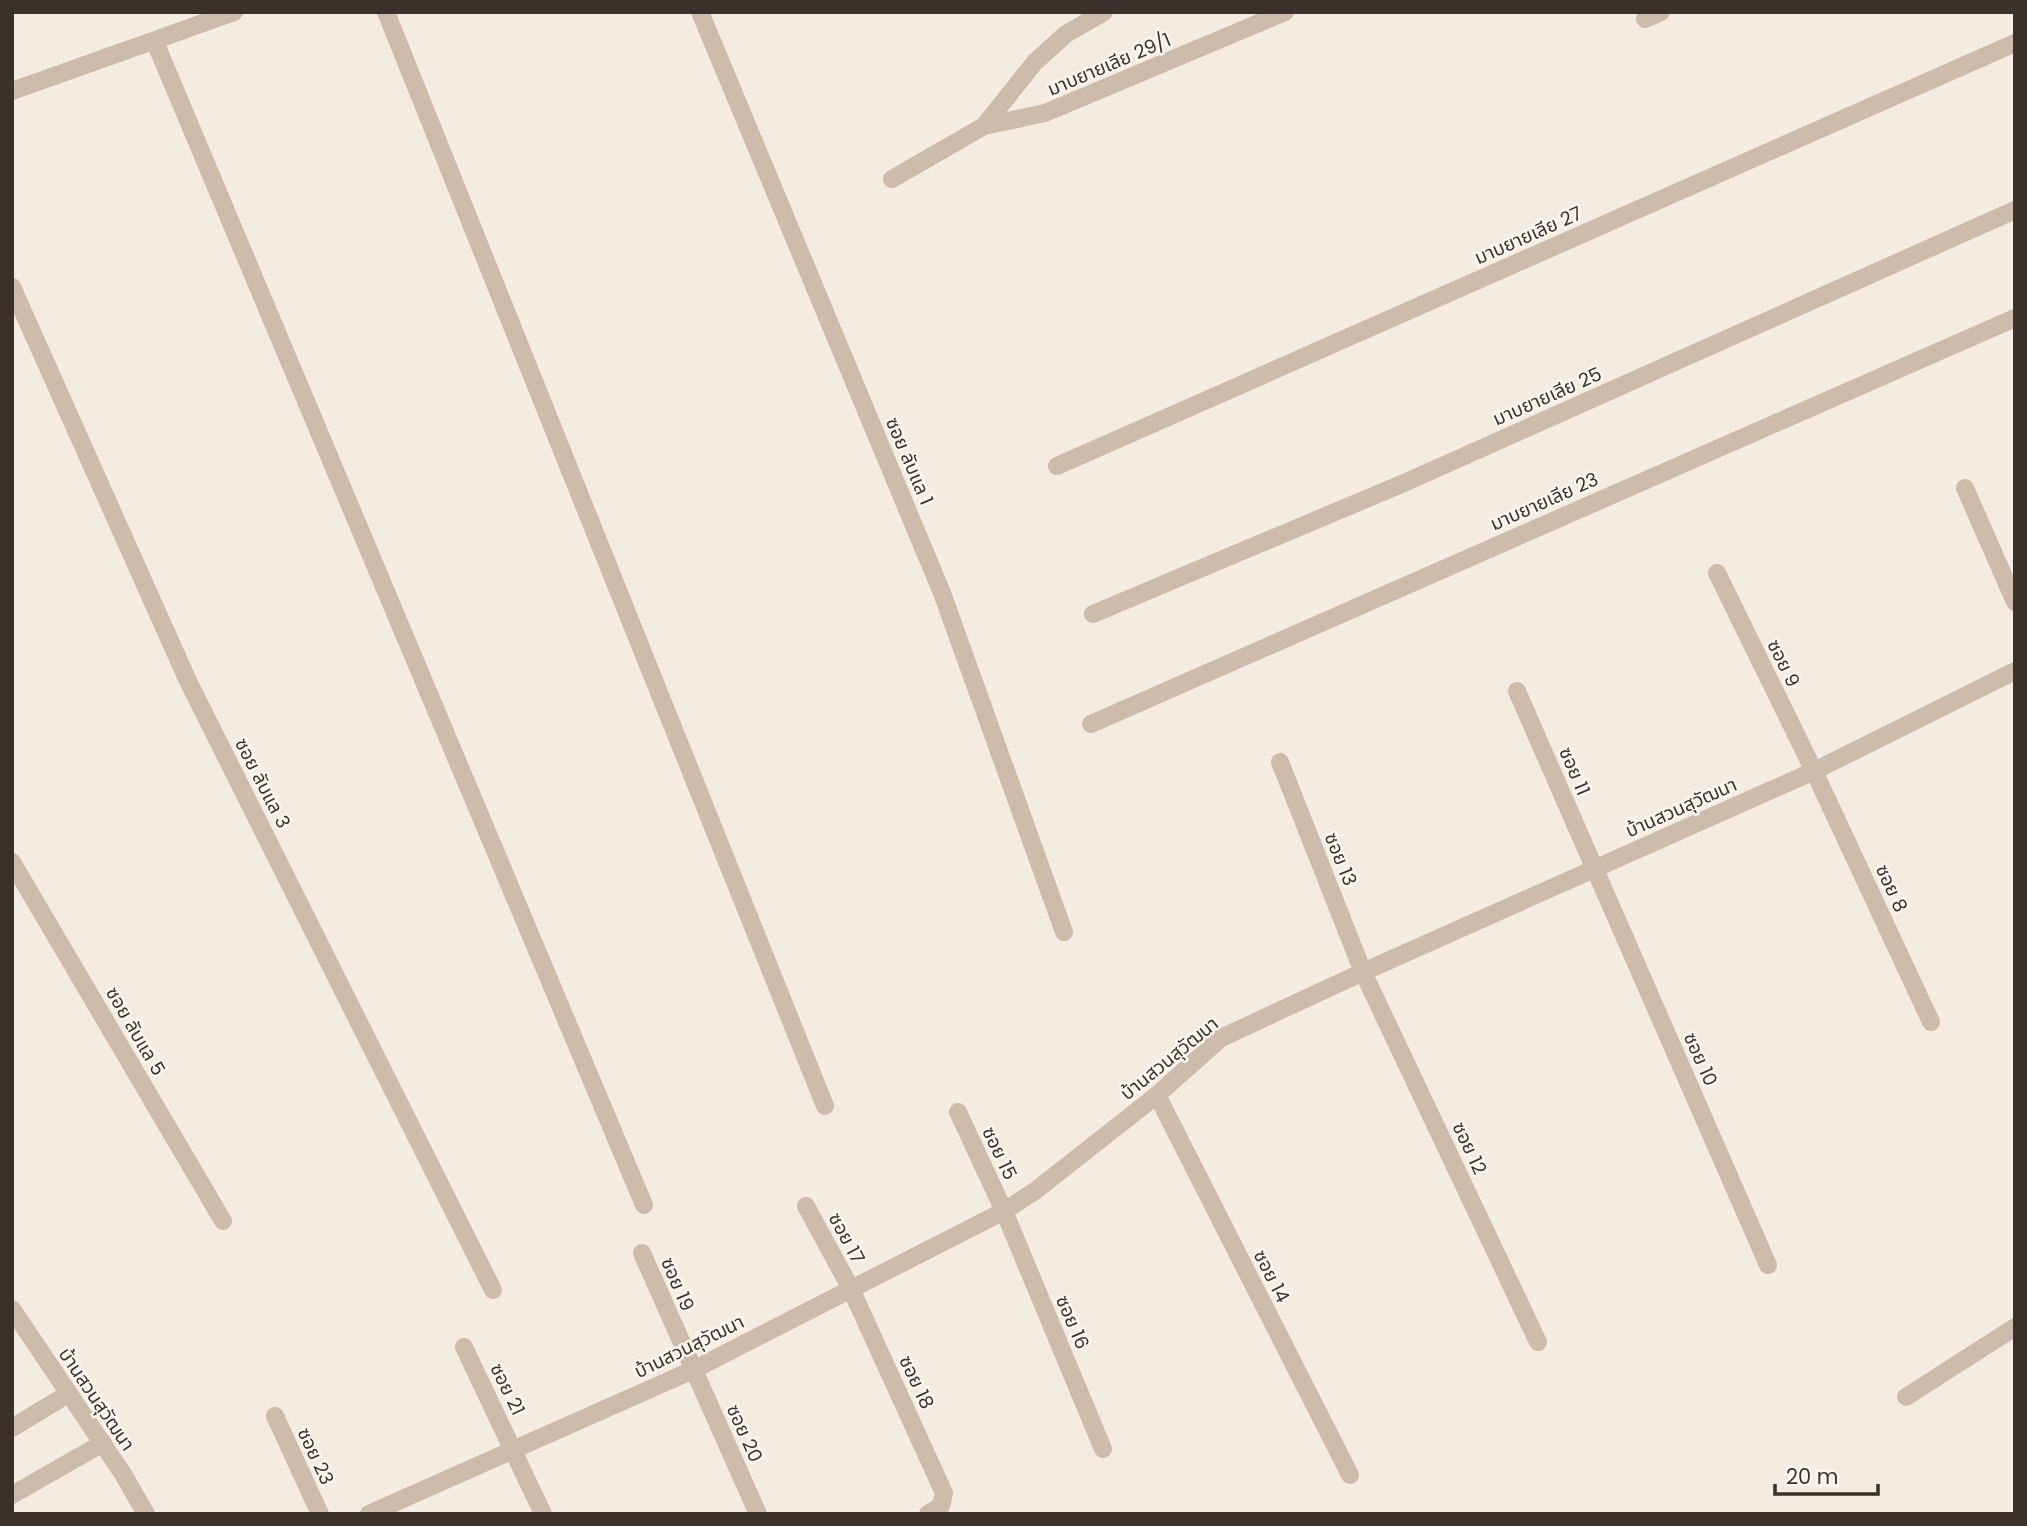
<svg xmlns="http://www.w3.org/2000/svg" width="2027" height="1526" viewBox="0 0 2027 1526" font-family="Poppins,'Noto Sans Thai',sans-serif">
	<style>
		.lines { fill: none; stroke-linecap: round; stroke-linejoin: round }
		.lane { stroke: #cdbbac; stroke-width: 18 }
		.street { stroke: #cdbbac; stroke-width: 18 }
		.labels { text-anchor: middle; stroke-width: 5; stroke-linejoin: round; paint-order: stroke }
		.street-label { font-size: 19px; fill: #3b302b; stroke: #fbf5ee }
	</style>
	<rect width="100%" height="100%" fill="#f4ebe1"/>
	<g class="lines">
		<path class="lane" d="M1906,1397L2015,1327"/>
		<path class="street" d="M386,12L825,1106
			M700,12L942,593L1064,932
			M1645,19L1661,12
			M155,42L644,1205
			M12,91L234,12
			M984,126L1045,113L1285,12
			M892,179L984,126L1035,62L1066,34L1104,12
			M12,287L188,681L493,1290
			M1057,466L2015,43
			M1965,488L2015,602
			M1717,573L1814,771L1931,1022
			M1093,614L1404,483L2015,210
			M1517,691L1768,1265
			M1091,724L2015,318
			M1280,762L1363,972L1538,1342
			M12,862L223,1221
			M1157,1095L1350,1475
			M958,1112L1004,1211L1103,1449
			M806,1206L851,1289L944,1493L941,1506L928,1514
			M642,1253L758,1514
			M12,1309L123,1474L146,1514
			M464,1347L543,1514
			M275,1416L320,1514
			M12,1428L68,1394
			M12,1495L103,1443
			M369,1514L693,1370L1004,1211L1035,1191L1157,1095L1221,1038L1363,972L1814,771L2015,671"/>
	</g>
	<g class="labels">
		<g class="street-label">
			<text transform="translate(1109 64) rotate(-23)" y="7">มาบยายเลีย 29/1</text>
			<text transform="translate(1528 235) rotate(-24)" y="7">มาบยายเลีย 27</text>
			<text transform="translate(1547 396) rotate(-24)" y="7">มาบยายเลีย 25</text>
			<text transform="translate(910 461) rotate(67)" y="7">ซอย ลับแล 1</text>
			<text transform="translate(1544 501) rotate(-24)" y="7">มาบยายเลีย 23</text>
			<text transform="translate(1784 663) rotate(64)" y="7">ซอย 9</text>
			<text transform="translate(1575 771) rotate(67)" y="7">ซอย 11</text>
			<text transform="translate(263 783) rotate(63)" y="7">ซอย ลับแล 3</text>
			<text transform="translate(1681 807) rotate(-24)" y="7">บ้านสวนสุวัฒนา</text>
			<text transform="translate(1341 859) rotate(68)" y="7">ซอย 13</text>
			<text transform="translate(1892 888) rotate(65)" y="7">ซอย 8</text>
			<text transform="translate(136 1031) rotate(60)" y="7">ซอย ลับแล 5</text>
			<text transform="translate(1169 1058) rotate(-39)" y="7">บ้านสวนสุวัฒนา</text>
			<text transform="translate(1701 1059) rotate(66)" y="7">ซอย 10</text>
			<text transform="translate(1470 1148) rotate(65)" y="7">ซอย 12</text>
			<text transform="translate(1000 1153) rotate(65)" y="7">ซอย 15</text>
			<text transform="translate(847 1238) rotate(62)" y="7">ซอย 17</text>
			<text transform="translate(1272 1276) rotate(63)" y="7">ซอย 14</text>
			<text transform="translate(678 1284) rotate(67)" y="7">ซอย 19</text>
			<text transform="translate(1073 1322) rotate(67)" y="7">ซอย 16</text>
			<text transform="translate(689 1346) rotate(-26)" y="7">บ้านสวนสุวัฒนา</text>
			<text transform="translate(917 1382) rotate(65)" y="7">ซอย 18</text>
			<text transform="translate(508 1389) rotate(64)" y="7">ซอย 21</text>
			<text transform="translate(97 1399) rotate(56)" y="7">บ้านสวนสุวัฒนา</text>
			<text transform="translate(745 1433) rotate(66)" y="7">ซอย 20</text>
			<text transform="translate(316 1456) rotate(65)" y="7">ซอย 23</text>
		</g>
	</g>
	<rect width="2027" height="1526" fill="none" stroke="#3b302b" stroke-width="28"/>
	<path d="M1775 1484v10h103v-10" fill="none" stroke="#3b302b" stroke-width="3.5"/>
	<text x="1786" y="1484" font-size="21" fill="#3b302b" stroke="#fbf5ee" stroke-width="5" paint-order="stroke">20 m</text>
</svg>
